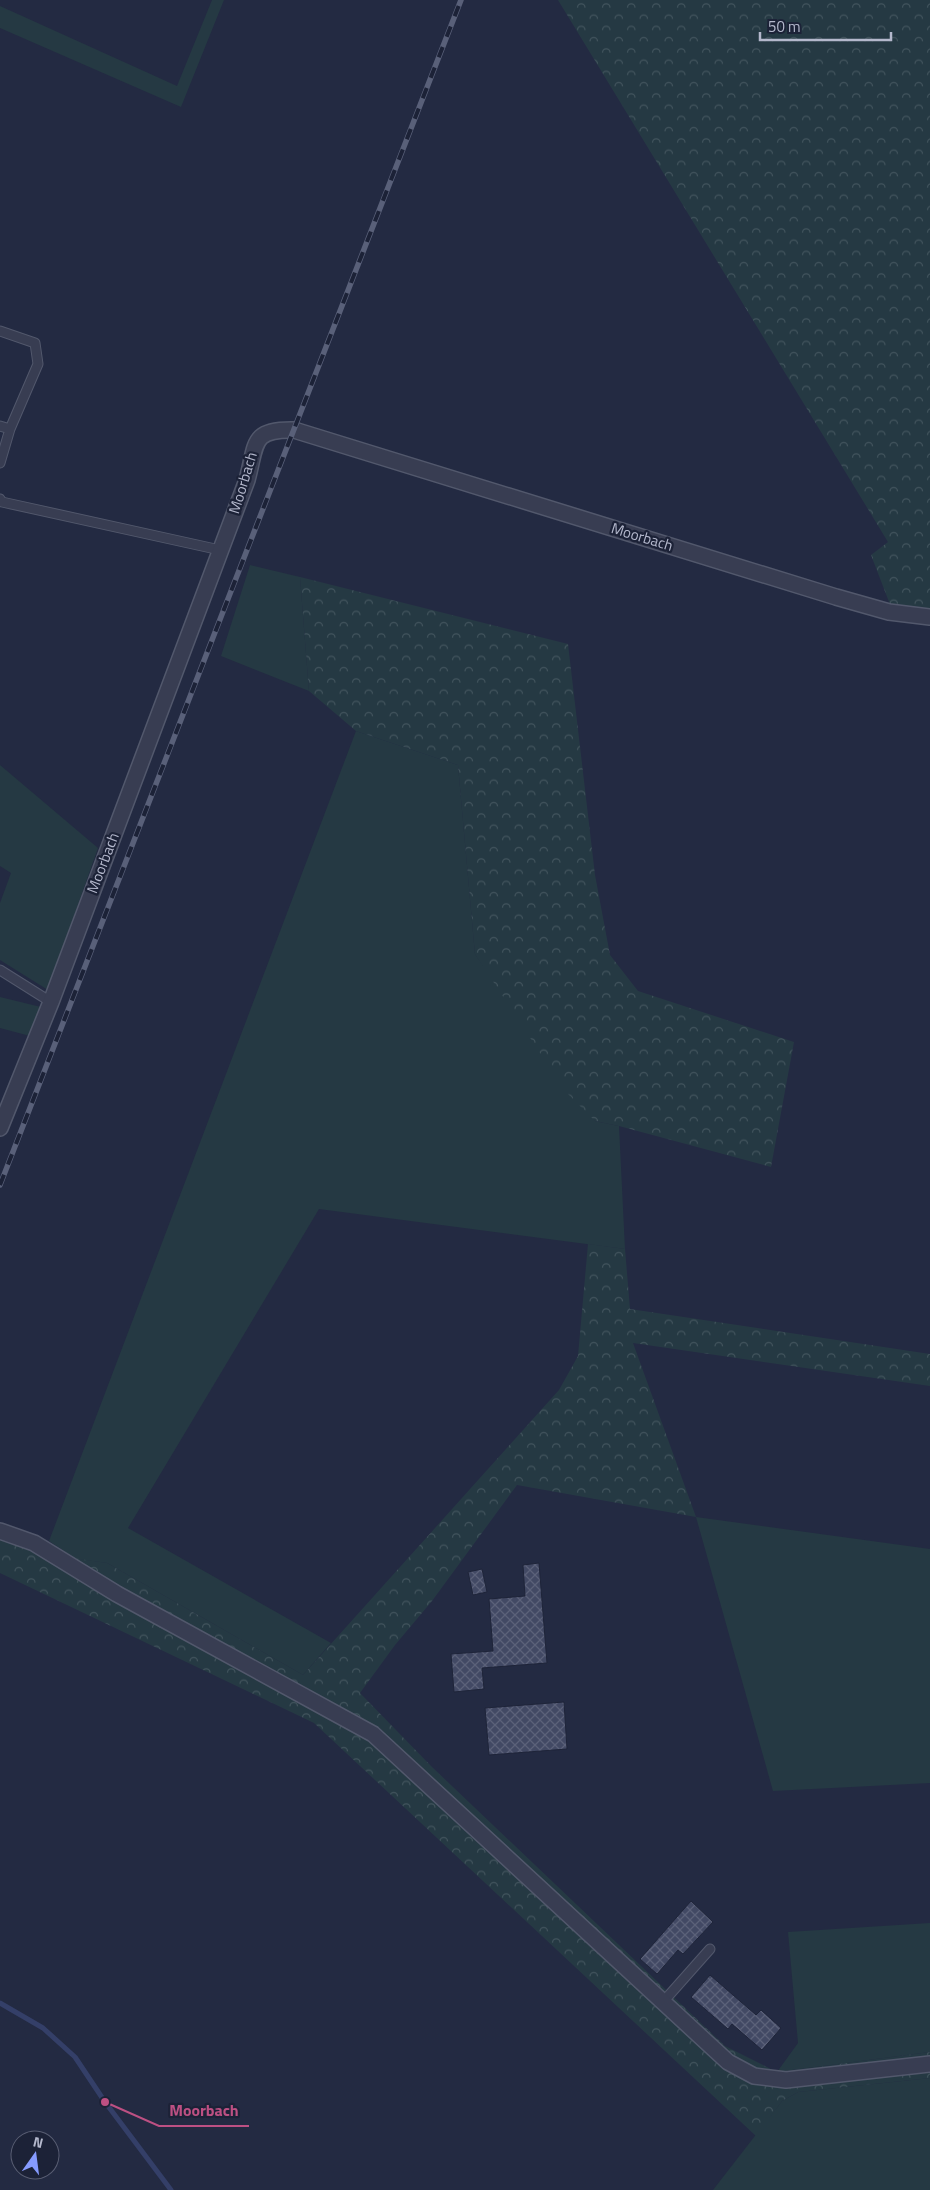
<svg xmlns="http://www.w3.org/2000/svg" width="930" height="2190" viewBox="0 0 930 2190" font-family="'Titillium Web',sans-serif">
	<style>
		.grass { fill: #253943 }
		.forest { fill: url(#forest-crowns) }
		.lines { fill: none; stroke-linecap: round; stroke-linejoin: round }
		.stream { stroke: #343f68; stroke-width: 5 }
		.building { fill: url(#building-cross-hatch); stroke: #1e2439 }
		.lane-casing { stroke: #52586c; stroke-width: 11 }
		.street-casing { stroke: #52586c; stroke-width: 18 }
		.lane { stroke: #383d52; stroke-width: 9 }
		.street { stroke: #383d52; stroke-width: 15 }
		.rail-casing { stroke: #596079; stroke-width: 5.5 }
		.rail { stroke: #1c2237; stroke-width: 4; stroke-dasharray: 11; stroke-linecap: butt }
		.labels { text-anchor: middle; stroke-width: 4.5; stroke-linejoin: round; paint-order: stroke }
		.street-label { font-size: 15px; fill: #b4b8cc; stroke: #1c2237 }
		.leader { fill: none; stroke: #bd5083; stroke-width: 2 }
		.callout-dot { fill: #bd5083; stroke: #1c2237; stroke-width: 2 }
		.callout-label { font-size: 16px; text-anchor: middle; font-weight: bold; fill: #bd5083; stroke: #1c2237; stroke-width: 4.5; stroke-linejoin: round; paint-order: stroke }
	</style>
	<defs>
		<pattern id="forest-crowns" width="20" height="18" patternUnits="userSpaceOnUse" patternTransform="scale(1.25)"><rect width="20" height="18" fill="#253943"/><path d="M2 6a3 3 0 1 1 6 0M12 15a3 3 0 1 1 6 0" fill="none" stroke="#42545d"/></pattern>
		<pattern id="building-cross-hatch" width="8" height="8" patternUnits="userSpaceOnUse" patternTransform="scale(1.25)"><rect width="8" height="8" fill="#424964"/><path d="M0 0l8 8M0 8l8-8" fill="none" stroke="#5b6179"/></pattern>
	</defs>
	<rect width="100%" height="100%" fill="#232a42"/>
	<path class="grass" d="M212,0H224L181,107L0,28V6L177,86Z
		M250,565L300,577L309,691L221,656Z
		M356,731L458,765L475,954L595,1121L619,1126L625,1249L319,1209L128,1528L331,1643L303,1675L107,1563L76,1559L49,1541Z
		M0,765L98,848L48,990L0,960V903L11,873L0,866Z
		M0,997L41,1007L30,1036L0,1028Z
		M696,1517L930,1549V1783L773,1791Z
		M930,1923V2052L777,2072L798,2043L788,1932Z
		M930,2078V2190H713L782,2101L798,2092Z"/>
	<path class="forest" d="M558,0H930V622L891,607L871,555L888,542Z
		M300,577L568,644L595,875L610,955L638,991L794,1042L771,1167L619,1126L595,1121L565,1091L475,954L458,765L356,731L309,691Z
		M588,1244L625,1249L630,1309L930,1354V1386L633,1343L696,1517L517,1485L432,1601L395,1645L360,1693L432,1767L725,2046L777,2072L930,2052V2078L798,2092L782,2101L756,2136L314,1723L0,1573V1539L38,1553L107,1563L303,1675L559,1390L578,1356Z"/>
	<g class="lines">
		<path class="stream" d="M0,2003L43,2028L75,2057L105,2102L171,2190"/>
	</g>
	<path class="building" d="M539,1563L547,1663L482,1668L484,1689L454,1692L451,1654L493,1651L489,1599L525,1596L523,1565Z
		M482,1569L487,1592L473,1595L468,1572Z
		M564,1702L567,1749L489,1755L485,1708Z
		M691,1901L713,1922L683,1954L678,1950L657,1974L640,1959Z
		M710,1975L756,2015L761,2010L781,2028L762,2050L732,2024L728,2029L691,1997Z"/>
	<g class="lines">
		<defs>
			<path id="lane" d="M0,331L35,343L38,364L10,429L0,463
				M0,426L10,429
				M0,499L2,502L220,550
				M0,970L51,1002
				M663,2002L710,1949"/>
			<path id="street" d="M0,1128L51,1002L247,480C257,444 250,429 294,430L836,597L889,612L930,617
				M0,1531L34,1543L117,1594L373,1734L728,2062L754,2076L786,2080L930,2064"/>
		</defs>
		<use href="#lane" class="lane-casing"/>
		<use href="#street" class="street-casing"/>
		<use href="#lane" class="lane"/>
		<use href="#street" class="street"/>
		<defs>
			<path id="rail" d="M0,1185L461,0"/>
		</defs>
		<use href="#rail" class="rail-casing"/>
		<use href="#rail" class="rail"/>
	</g>
	<g class="labels">
		<g class="street-label">
			<text transform="translate(243 483) rotate(-73)" y="5">Moorbach</text>
			<text transform="translate(642 537) rotate(17)" y="5">Moorbach</text>
			<text transform="translate(103 863) rotate(-69)" y="5">Moorbach</text>
		</g>
	</g>
	<path class="leader" d="M105 2102L159 2126H249"/>
	<circle class="callout-dot" cx="105" cy="2102" r="5"/>
	<g class="callout-label">
		<text x="204" y="2116">Moorbach</text>
	</g>
	<g transform="translate(35 2155) rotate(14)"><circle r="24" fill="#1c2237" stroke="#595e73"/>
	<path d="M0-4L9 19L0 12L-9 19Z" fill="#869bff"/>
	<text y="-8" font-size="14" font-weight="bold" text-anchor="middle" fill="#b4b8cc">N</text>
	</g>
	<path d="M760 32v8h131v-8" fill="none" stroke="#b4b8cc" stroke-width="2.5"/>
	<text x="768" y="32" font-size="15" fill="#b4b8cc" stroke="#1c2237" stroke-width="4" paint-order="stroke">50 m</text>
</svg>
